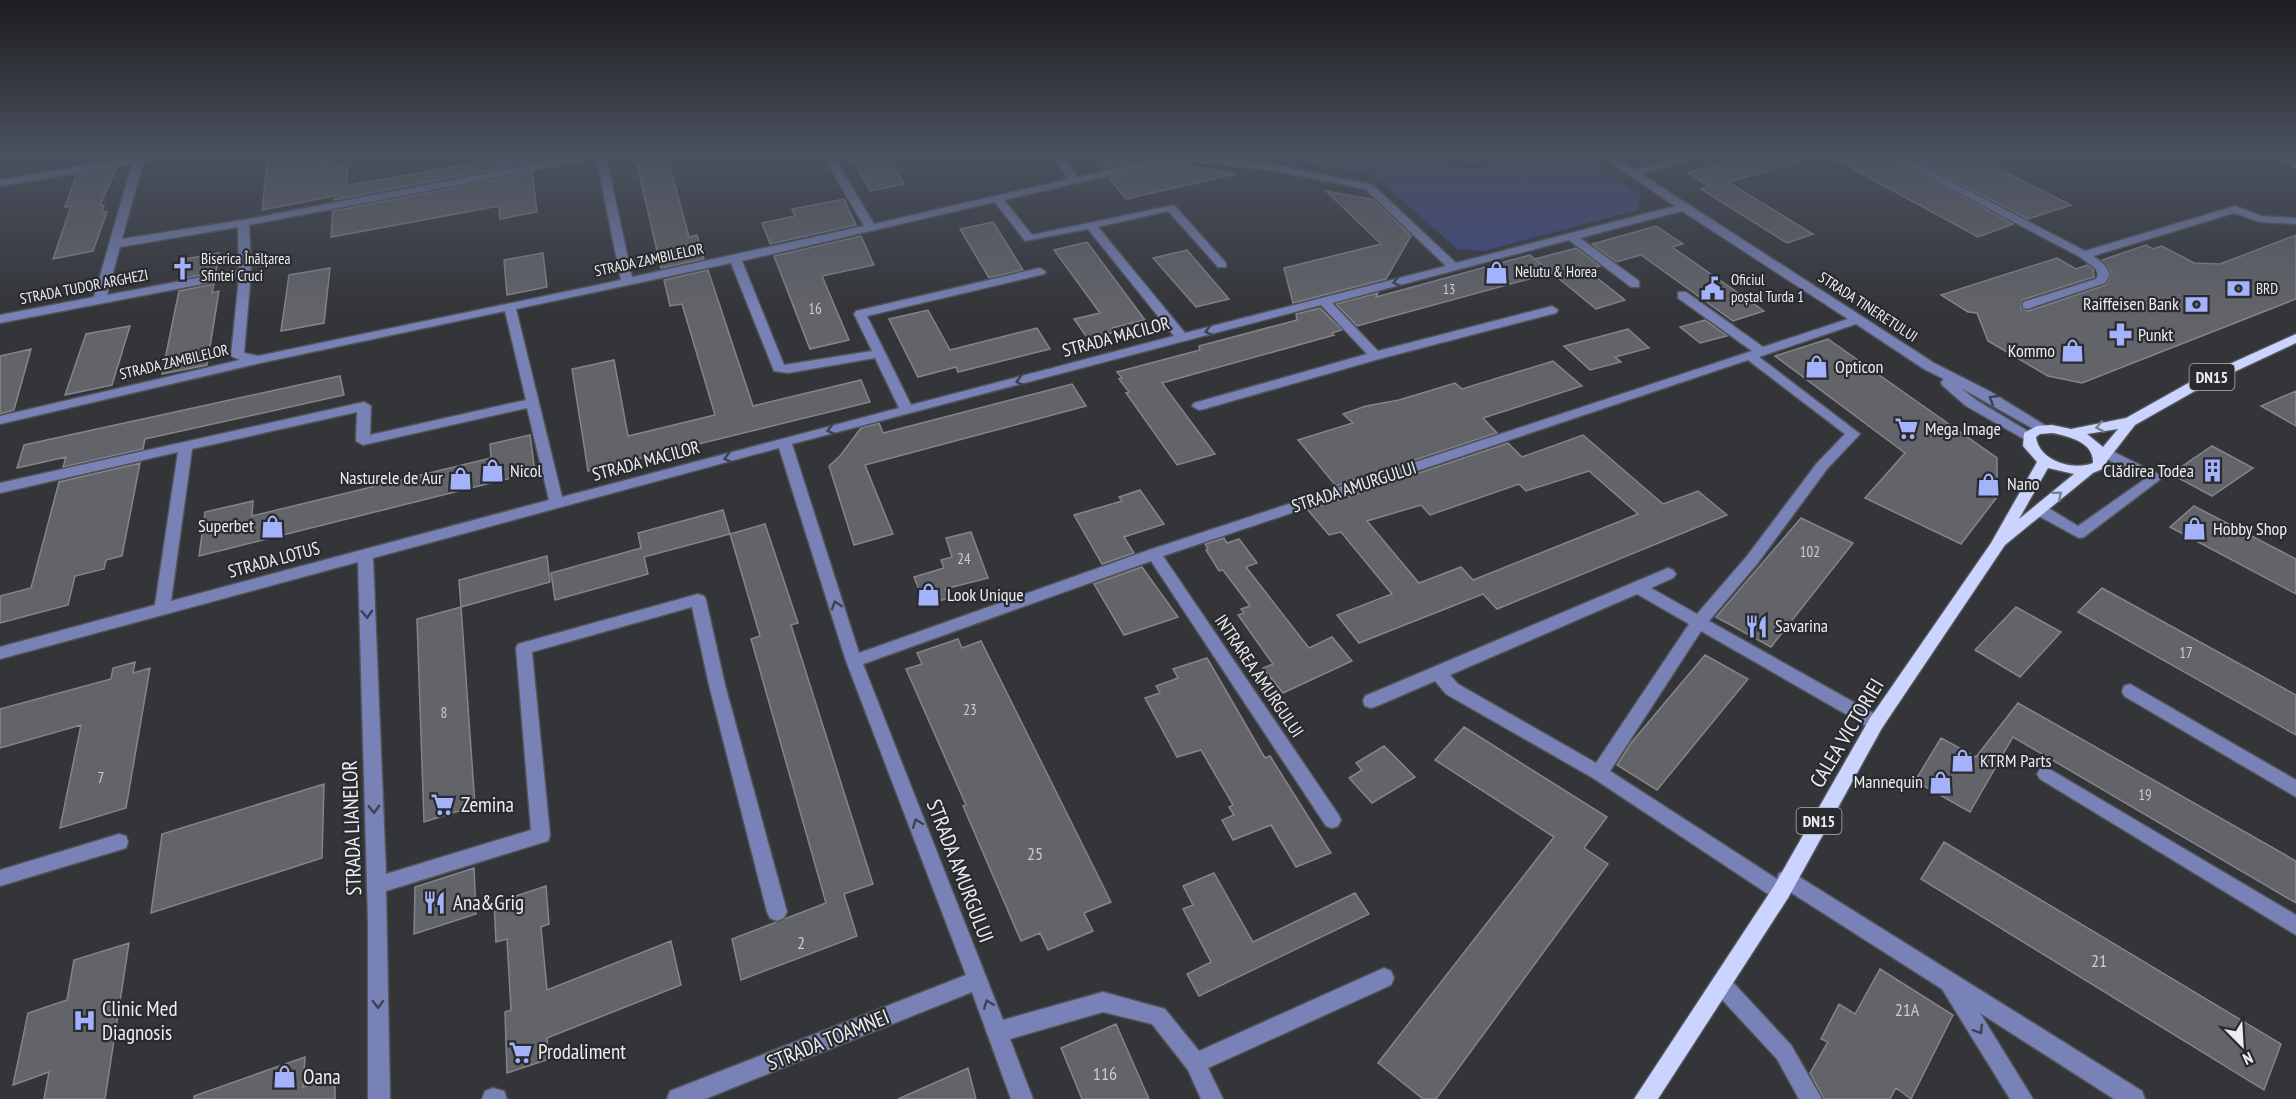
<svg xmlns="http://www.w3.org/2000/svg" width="2296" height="1099" viewBox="0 0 2296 1099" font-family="'PT Sans Narrow',sans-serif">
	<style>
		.green { fill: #3f4684 }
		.water { fill: #171459 }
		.building { fill: #636469; stroke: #84858a; stroke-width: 1.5; fill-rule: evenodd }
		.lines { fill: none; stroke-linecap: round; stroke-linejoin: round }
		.minor-casing { stroke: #525356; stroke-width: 3 }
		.major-casing { stroke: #525356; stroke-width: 3 }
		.minor { fill: #7882b6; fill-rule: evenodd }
		.major { fill: #cbd4ff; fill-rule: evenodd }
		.oneway { stroke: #3e4151 }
		.oneway2 { stroke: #7a8097 }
		.labels { text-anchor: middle; stroke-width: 4.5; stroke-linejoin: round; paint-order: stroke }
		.far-number-label { font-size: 14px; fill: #cacccf }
		.far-poi-label { font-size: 15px; fill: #edeef1; stroke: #2a2b2f; text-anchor: start }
		.far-street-label { font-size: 15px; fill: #edeef1; stroke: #2a2b2f }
		.number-label { font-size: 15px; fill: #cacccf }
		.shield { fill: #2a2b2f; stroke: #b2b4b7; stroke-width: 1.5 }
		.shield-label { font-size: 16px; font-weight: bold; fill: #edeef1 }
		.poi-label { font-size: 18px; fill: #edeef1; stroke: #2a2b2f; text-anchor: start }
		.street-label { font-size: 18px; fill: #edeef1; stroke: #2a2b2f }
		.near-number-label { font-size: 18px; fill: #cacccf }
		.near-street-label { font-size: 21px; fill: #edeef1; stroke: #2a2b2f }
		.near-poi-label { font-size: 21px; fill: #edeef1; stroke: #2a2b2f; text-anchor: start }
	</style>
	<rect width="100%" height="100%" fill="#343539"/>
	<path class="green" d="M1273,157H1583L1641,196L1638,210L1484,251L1457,249L1373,174Z"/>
	<path class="water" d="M1443,157H1490L1491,159L1484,167C1469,170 1452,170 1443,157Z"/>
	<path class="building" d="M268,157H327V169L348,165L346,186L506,157H530L531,162L334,200V196L262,210Z
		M852,157H889L904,184L870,191Z
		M1092,157H1149L1152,158L1102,169Z
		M1744,157H1794L1795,163L1728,182L1813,234L1787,243L1701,189L1710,187L1688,173Z
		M1831,157H1889L2013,224L1978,237Z
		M1909,157H1976L2071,205L2028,219Z
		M668,159L689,237L697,235L704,259L661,268L637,165Z
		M1189,165L1236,174L1126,199L1109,178L1150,168Z
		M116,169L100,206L104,205L102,212H107L93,251L53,259L71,206L65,207L76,176Z
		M532,173L537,212L500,219L499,206L331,237L333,211Z
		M1326,191L1374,200L1411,236L1386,279L1293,303L1284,268L1381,244Z
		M844,199L856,225L770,244L762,223L795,216L792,209Z
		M993,222L1023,270L989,278L960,229Z
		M1656,226L1683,244L1672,247L1764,311L1733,321L1641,255L1616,262L1592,244Z
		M2296,235V299L2082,383L2048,376L1988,341L1977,313L1968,312L1941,295L2057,258L2076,269L2087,265L2093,269L2094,277L2022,300L2021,309L2028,311L2106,285L2112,273L2102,260L2146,245L2153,249L2162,246L2194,263L2220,264Z
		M861,236L874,265L822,276L849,340L810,349L774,256Z
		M1087,242L1145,320L1112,328L1115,332L1088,339L1074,319L1100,313L1054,250Z
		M1576,248L1600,266L1587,270L1625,300L1596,309L1535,259Z
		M1187,250L1229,299L1196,307L1153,258Z
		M219,253L216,272L181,279L185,259Z
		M543,253L547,287L507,295L504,260Z
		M1530,255L1551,273L1357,326L1336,304L1378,293L1376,297Z
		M330,268L324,323L281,331L289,275Z
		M708,270L753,406L861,380L870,402L588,471L572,369L614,360L628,436L715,415L682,304L670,306L664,280Z
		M214,284L212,293L219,291L207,365L162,374L179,291Z
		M1320,308L1342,330L1332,333L1334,335L1162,383L1215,454L1177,465L1126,393L1129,392L1119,379L1122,378L1117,372L1200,350L1199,346L1297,320L1296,314Z
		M928,310L950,350L1037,328L1050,349L958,372L956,367L918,377L889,319Z
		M1705,320L1727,336L1700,343L1680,327Z
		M130,326L112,385L65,395L86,334Z
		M1628,329L1649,348L1615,357L1621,362L1590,370L1564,346Z
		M1828,339L1997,458V497L1961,544L1865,498L1905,453L1775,356Z
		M31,349L14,410L0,414V356Z
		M1553,361L1582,386L1483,418L1497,433L1336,486L1298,440L1353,423L1343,414L1366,406L1399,400L1455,383L1462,389Z
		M340,376L344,395L145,439L143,449L63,467L66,457L17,468L24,445Z
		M1072,384L1086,406L865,465L893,534L854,545L829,466L840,456L861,428L879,423L883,433Z
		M2296,391V426L2261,406Z
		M530,435L535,472L199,556L205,512L253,501L252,516L491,458L490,444Z
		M1583,435L1663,504L1698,491L1727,515L1497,609L1483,594L1359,643L1337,615L1392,594L1341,532L1329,535L1308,510L1508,443L1522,457ZM1589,471L1638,514L1473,580L1461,567L1419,583L1367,521L1421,505L1430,515L1519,484L1526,491Z
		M2212,446L2253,468L2212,496L2171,474Z
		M140,463L122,556L106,560L104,569L75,576L68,605L0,623V596L31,588L59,482Z
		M1140,490L1164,524L1124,537L1134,553L1102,564L1074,515L1122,501L1119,497Z
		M2194,506L2296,559V594L2170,527Z
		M723,510L730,534L644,557L648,574L555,600L551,573L641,548L638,533Z
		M1801,518L1853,543L1771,647L1716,617Z
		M765,524L798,623L791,625L873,884L844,894L857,936L741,980L732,939L826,903L751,639L760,636L730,534Z
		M971,532L988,578L945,589L949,598L925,605L914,577L944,568L941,560L952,557L946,538Z
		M1224,538L1227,543L1239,539L1257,563L1246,567L1309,648L1332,637L1352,661L1283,693L1263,668L1273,664L1238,615L1244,613L1241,609L1250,606L1223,570L1219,571L1206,550L1208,549L1205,544Z
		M547,556L550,582L461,607L459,580Z
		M1142,567L1178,617L1124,635L1094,584Z
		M2102,588L2296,695V735L2078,612Z
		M461,607L475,806L424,822L417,619Z
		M2016,607L2061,632L2020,677L1975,650Z
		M958,639L962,648L981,641L1111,902L1084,913L1093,931L1048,950L1040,933L1021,941L963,806L966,805L906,669L922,664L917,653Z
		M1705,655L1748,679L1657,790L1617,765L1631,743Z
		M1207,658L1265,758L1270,756L1331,853L1296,867L1271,825L1233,840L1222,820L1234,815L1229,807L1233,805L1201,750L1177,757L1145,698L1160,693L1156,686L1178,678L1173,669Z
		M135,662L133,673L150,668L126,808L60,828L81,725L0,748V709L111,679L113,668Z
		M2018,703L2296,861V903L2013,737L1970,812L1915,781L1941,738L1976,757Z
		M1464,727L1607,817L1584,848L1608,864L1436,1099H1423L1378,1063L1554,837L1435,760Z
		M1384,746L1415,777L1372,803L1349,778L1362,770L1356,763Z
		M324,784L322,858L151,913L162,834Z
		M1944,842L2281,1044L2264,1090L1921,879Z
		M474,868L476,914L414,934L415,887Z
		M1214,873L1253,942L1355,893L1369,914L1199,996L1187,974L1211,962L1183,909L1193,905L1183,886Z
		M546,886L549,924L541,927L547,990L671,941L681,985L547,1038L549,1059L507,1073L505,1012L511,1010L507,939L496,942L494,903Z
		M129,943L105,1099H44L49,1072L13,1085L28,1013L67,1000L74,960Z
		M1880,969L1953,1015L1911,1099L1896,1088L1890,1099H1824L1810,1073L1828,1042L1821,1039L1839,1004L1855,1014Z
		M1116,1024L1149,1099H1082L1061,1048Z
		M305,1057L303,1087L335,1075V1099H194V1096Z
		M968,1068L976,1099H898Z"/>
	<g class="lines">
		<defs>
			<path id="minor" d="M133,157H157L143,162L122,239L243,220L571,157H593L588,160L249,225L251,272L244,353L258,356L621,280L596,157H606L632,277L864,226L824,157H834L874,224L1069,179L1053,157H1063L1078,177L1150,160L1207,157L1271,164L1369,184L1373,185L1456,263L1675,206L1602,157H1614L1634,170L1682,157H1700L1641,174L1934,363L1991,392L2051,429L2044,433L2039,432L1961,388L1976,400L2036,436L2029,440L2024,439L1966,406L1942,385L1941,382L1944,379L1924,369L1856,324L1759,357L1860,434L1827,469L1757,564L1709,621L1882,718L1885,723L1882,728L1876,730L1870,728L1701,631L1610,771L1777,879L1779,873L1786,871L1793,873L2142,1091L2145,1099H2114L1980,1013L2033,1099H2010L1942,989L1790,892L1788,898L1781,901L1774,898L1593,778L1446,694L1435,681L1377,706L1371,708L1365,706L1363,701L1365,696L1668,568L1673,570L1676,574L1673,578L1651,588L1697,614L1747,556L1817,463L1845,434L1748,360L1163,556L1338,814L1341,820L1338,826L1332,828L1326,826L1151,561L863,664L1003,1020L1103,992L1165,1009L1199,1051L1377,971L1384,968L1391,971L1394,978L1391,985L1208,1068L1223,1099H1201L1188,1070L1152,1024L1103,1012L1010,1039L1033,1099H1011L972,992L705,1099H667L670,1091L966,975L846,661L779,448L373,558L386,874L531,830L516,648L518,644L698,594L704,596L706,600L725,685L787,912L784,918L777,921L770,918L767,912L709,685L692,607L532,652L550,835L548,841L541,843L386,891L390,1099H368V921L358,562L0,659V647L155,605L178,452L0,493V483L364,402L371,406L370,435L526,400L505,311L265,362L0,424V416L240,360L231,356L239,277L0,323V315L94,297L132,164L0,186V180ZM1195,162L1271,170L1365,189L1446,266L1185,333L1098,227L1168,211L1218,267H1226V263L1174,205L1032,235L1004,200L1150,166ZM995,202L1025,241L1088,229L1174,336L911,405L867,316L1044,274L1046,272L1040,268L856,311L854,314L872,351L784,365L742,261ZM1682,211L1848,319L1763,347L1686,292H1678V298L1752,351L1149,550L859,653L792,444L1321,305L1367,354L1194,403L1192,406L1199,410L1204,409L1379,359L1556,313L1558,310L1552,306L1378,351L1332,303L1569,240L1631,287H1639V281L1580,238ZM238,227L239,270L107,295L120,247ZM731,263L774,371L788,373L875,358L899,408L562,497L516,309ZM527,408L549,500L171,601L192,449L357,412L356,441L363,445ZM1637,594L1689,624L1596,763L1458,684L1450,675Z
				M1891,157H1904L2085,251L2235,206L2262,216L2296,218V224L2260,222L2234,213L2093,256L2104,264L2110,274L2105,283L2027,309L2023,308V302L2096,279L2098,274L2095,268L2080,257Z
				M2277,157H2290L2296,161V168Z
				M2106,448L2160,475L2162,478L2084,537L2079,538L2035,514L2033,510L2035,506H2045L2078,526L2145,479L2101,456L2099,453Z
				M2130,684L2296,780V797L2124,696L2122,691L2124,686Z
				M2046,767L2296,915V935L2040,779L2037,774L2040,769Z
				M119,834L126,836L128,842L126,848L0,886V870Z
				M1721,974L1728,977L1791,1045L1822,1099H1799L1777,1059L1714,991L1711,984L1714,977Z
				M493,1088L504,1091L507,1099H482L485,1091Z"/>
			<path id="major" d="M2296,334V343L2202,387L2135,425L2107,461L2105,468L2093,473L2005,545L1882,728L1788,898L1658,1099H1634L1774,886L1870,718L1991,543L2037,462L2023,446L2024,433L2037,426L2052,425L2071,429L2126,418L2192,381ZM2118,429L2103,447L2087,434ZM2052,433C2068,436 2094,442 2093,463C2073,471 2039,461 2036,437L2040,434ZM2048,468L2074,474L2019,519Z"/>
		</defs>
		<use href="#minor" class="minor-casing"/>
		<use href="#major" class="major-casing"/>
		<use href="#minor" class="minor"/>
		<use href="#major" class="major"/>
	</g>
	<defs><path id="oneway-chevron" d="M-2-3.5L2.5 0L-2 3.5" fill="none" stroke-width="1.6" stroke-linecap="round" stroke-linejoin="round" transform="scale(1.5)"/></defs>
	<g class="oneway">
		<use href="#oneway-chevron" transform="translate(1397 282) rotate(165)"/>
		<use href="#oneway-chevron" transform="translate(1209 331) rotate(165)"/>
		<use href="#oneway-chevron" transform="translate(1020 381) rotate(165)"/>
		<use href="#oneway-chevron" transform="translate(1993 399) rotate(-150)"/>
		<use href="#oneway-chevron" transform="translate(831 430) rotate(165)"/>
		<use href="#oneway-chevron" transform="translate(728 458) rotate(165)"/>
		<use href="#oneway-chevron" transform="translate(836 605) rotate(-108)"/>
		<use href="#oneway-chevron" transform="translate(367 614) rotate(88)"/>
		<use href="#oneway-chevron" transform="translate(374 809) rotate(88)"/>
		<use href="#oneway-chevron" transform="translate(917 823) rotate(-111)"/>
		<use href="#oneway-chevron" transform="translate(378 1004) rotate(89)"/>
		<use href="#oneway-chevron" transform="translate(988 1004) rotate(-111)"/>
		<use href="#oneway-chevron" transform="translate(1979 1030) rotate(58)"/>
	</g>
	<g class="oneway2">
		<use href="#oneway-chevron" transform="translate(2100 427) rotate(169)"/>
		<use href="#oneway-chevron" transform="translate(2058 495) rotate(-40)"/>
	</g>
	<linearGradient id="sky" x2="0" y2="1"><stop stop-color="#1d1d1f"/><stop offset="0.5" stop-color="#4a515f"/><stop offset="1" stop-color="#4a515f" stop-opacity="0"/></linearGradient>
	<rect width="2296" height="311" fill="url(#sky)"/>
	<defs>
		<symbol id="church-bare" viewBox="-9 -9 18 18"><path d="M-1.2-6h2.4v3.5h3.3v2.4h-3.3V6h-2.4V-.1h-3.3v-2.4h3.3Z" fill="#a4b2fc" stroke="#2a2b2f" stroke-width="2.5" paint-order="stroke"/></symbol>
		<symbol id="shop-bare" viewBox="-9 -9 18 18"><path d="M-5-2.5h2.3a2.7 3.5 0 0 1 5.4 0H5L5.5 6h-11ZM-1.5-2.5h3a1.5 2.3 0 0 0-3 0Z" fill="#a4b2fc" stroke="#2a2b2f" stroke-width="2.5" paint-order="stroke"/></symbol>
		<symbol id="civic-bare" viewBox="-9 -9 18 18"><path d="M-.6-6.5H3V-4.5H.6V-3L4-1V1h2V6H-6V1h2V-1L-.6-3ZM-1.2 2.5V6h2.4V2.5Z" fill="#a4b2fc" stroke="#2a2b2f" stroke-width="2.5" paint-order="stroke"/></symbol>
		<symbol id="bank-bare" viewBox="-9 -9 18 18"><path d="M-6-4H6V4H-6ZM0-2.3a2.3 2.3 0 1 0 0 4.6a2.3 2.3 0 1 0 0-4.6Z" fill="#a4b2fc" stroke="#2a2b2f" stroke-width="2.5" paint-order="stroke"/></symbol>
		<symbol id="pharmacy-bare" viewBox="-9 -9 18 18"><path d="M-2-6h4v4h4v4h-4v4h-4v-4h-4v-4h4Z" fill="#a4b2fc" stroke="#2a2b2f" stroke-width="2.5" paint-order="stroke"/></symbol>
		<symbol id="supermarket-bare" viewBox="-9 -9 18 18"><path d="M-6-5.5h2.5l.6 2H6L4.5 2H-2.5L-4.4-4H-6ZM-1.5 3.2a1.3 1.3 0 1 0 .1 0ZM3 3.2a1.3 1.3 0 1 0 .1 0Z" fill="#a4b2fc" stroke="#2a2b2f" stroke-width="2.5" paint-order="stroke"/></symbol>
		<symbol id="building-bare" viewBox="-9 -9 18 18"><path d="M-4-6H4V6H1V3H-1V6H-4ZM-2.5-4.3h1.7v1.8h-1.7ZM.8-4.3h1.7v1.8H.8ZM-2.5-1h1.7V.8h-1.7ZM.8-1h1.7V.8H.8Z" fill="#a4b2fc" stroke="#2a2b2f" stroke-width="2.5" paint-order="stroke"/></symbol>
		<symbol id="restaurant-bare" viewBox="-9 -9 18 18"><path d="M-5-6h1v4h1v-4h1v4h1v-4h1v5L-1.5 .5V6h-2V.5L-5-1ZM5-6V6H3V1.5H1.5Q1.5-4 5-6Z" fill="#a4b2fc" stroke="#2a2b2f" stroke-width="2.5" paint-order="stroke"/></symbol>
		<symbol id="hospital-bare" viewBox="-9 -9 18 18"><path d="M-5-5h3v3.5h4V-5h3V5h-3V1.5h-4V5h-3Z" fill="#a4b2fc" stroke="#2a2b2f" stroke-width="2.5" paint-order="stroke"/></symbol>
	</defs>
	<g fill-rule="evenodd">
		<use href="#church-bare" x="166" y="252" width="33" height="33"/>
		<use href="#shop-bare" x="1480" y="256" width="33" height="33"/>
		<use href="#civic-bare" x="1696" y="272" width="33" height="33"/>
		<use href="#bank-bare" x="2222" y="272" width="33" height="33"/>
		<use href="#bank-bare" x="2180" y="288" width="33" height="33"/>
		<use href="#pharmacy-bare" x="2104" y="318" width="33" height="33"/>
		<use href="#shop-bare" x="2056" y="334" width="33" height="33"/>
		<use href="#shop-bare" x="1800" y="350" width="33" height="33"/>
		<use href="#supermarket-bare" x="1890" y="412" width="33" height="33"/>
		<use href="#shop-bare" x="476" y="454" width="33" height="33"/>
		<use href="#building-bare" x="2196" y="454" width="33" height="33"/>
		<use href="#shop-bare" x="444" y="462" width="33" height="33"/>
		<use href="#shop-bare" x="1972" y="468" width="33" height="33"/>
		<use href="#shop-bare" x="256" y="510" width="33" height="33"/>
		<use href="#shop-bare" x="2178" y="512" width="33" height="33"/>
		<use href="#shop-bare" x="912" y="578" width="33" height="33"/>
		<use href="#restaurant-bare" x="1740" y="610" width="33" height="33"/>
		<use href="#shop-bare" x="1946" y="744" width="33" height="33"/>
		<use href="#shop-bare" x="1924" y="766" width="33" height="33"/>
		<use href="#supermarket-bare" x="426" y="788" width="33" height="33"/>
		<use href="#restaurant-bare" x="418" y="886" width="33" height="33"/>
		<use href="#hospital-bare" x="68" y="1004" width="33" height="33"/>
		<use href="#supermarket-bare" x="504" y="1036" width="33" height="33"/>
		<use href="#shop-bare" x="268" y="1060" width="33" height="33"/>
	</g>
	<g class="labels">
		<g class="far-number-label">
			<text x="1449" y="294">13</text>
		</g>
		<g class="far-poi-label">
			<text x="201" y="264">Biserica Înălțarea<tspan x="201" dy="17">Sfintei Cruci</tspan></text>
			<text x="1515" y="277">Nelutu &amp; Horea</text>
			<text x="1731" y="285">Oficiul<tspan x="1731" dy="17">poștal Turda 1</tspan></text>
			<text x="2256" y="294">BRD</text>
		</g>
		<g class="far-street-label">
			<text transform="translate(649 260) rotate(-12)" y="5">STRADA ZAMBILELOR</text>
			<text transform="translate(84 287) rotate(-11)" y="5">STRADA TUDOR ARGHEZI</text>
			<text transform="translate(1868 307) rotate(33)" y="5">STRADA TINERETULUI</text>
			<text transform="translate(174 362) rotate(-13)" y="5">STRADA ZAMBILELOR</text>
		</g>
		<g class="number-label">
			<text x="815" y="314">16</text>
			<text x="1810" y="557">102</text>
			<text x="964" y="564">24</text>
			<text x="2186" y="658">17</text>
			<text x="970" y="715">23</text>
			<text x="444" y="718">8</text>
			<text x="101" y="783">7</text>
			<text x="2145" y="800">19</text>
		</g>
		<g class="shield">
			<rect x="2189.5" y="364" width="45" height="26" rx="4.5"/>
			<rect x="1796.5" y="808" width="45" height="26" rx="4.5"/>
		</g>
		<g class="shield-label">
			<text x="2212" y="383">DN15</text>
			<text x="1819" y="827">DN15</text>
		</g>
		<g class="poi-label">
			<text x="2179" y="310" text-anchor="end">Raiffeisen Bank</text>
			<text x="2138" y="341">Punkt</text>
			<text x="2055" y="357" text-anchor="end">Kommo</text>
			<text x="1835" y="373">Opticon</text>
			<text x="1925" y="435">Mega Image</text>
			<text x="510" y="477">Nicol</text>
			<text x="2194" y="477" text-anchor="end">Clădirea Todea</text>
			<text x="443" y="484" text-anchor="end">Nasturele de Aur</text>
			<text x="2007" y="490">Nano</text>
			<text x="254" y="532" text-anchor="end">Superbet</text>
			<text x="2213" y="535">Hobby Shop</text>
			<text x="947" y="601">Look Unique</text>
			<text x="1775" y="632">Savarina</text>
			<text x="1980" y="767">KTRM Parts</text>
			<text x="1923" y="788" text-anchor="end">Mannequin</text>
		</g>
		<g class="street-label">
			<text transform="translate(1116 337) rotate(-15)" y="6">STRADA MACILOR</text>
			<text transform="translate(646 461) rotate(-15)" y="6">STRADA MACILOR</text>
			<text transform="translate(1354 487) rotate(-18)" y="6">STRADA AMURGULUI</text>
			<text transform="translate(274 560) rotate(-15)" y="6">STRADA LOTUS</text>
			<text transform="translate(1259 676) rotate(56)" y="6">INTRAREA AMURGULUI</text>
		</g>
		<g class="near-number-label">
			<text x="1035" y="860">25</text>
			<text x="801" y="949">2</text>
			<text x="2099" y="967">21</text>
			<text x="1907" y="1016">21A</text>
			<text x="1105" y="1080">116</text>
		</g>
		<g class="near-street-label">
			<text transform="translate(1847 733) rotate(-59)" y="7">CALEA VICTORIEI</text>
			<text transform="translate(352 828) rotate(-92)" y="7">STRADA LIANELOR</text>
			<text transform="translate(960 871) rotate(69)" y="7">STRADA AMURGULUI</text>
			<text transform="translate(828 1040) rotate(-22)" y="7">STRADA TOAMNEI</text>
		</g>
		<g class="near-poi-label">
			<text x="461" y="812">Zemina</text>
			<text x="453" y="910">Ana&amp;Grig</text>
			<text x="102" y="1016">Clinic Med<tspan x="102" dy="24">Diagnosis</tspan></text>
			<text x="538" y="1059">Prodaliment</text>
			<text x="303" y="1084">Oana</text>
		</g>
	</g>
	<g transform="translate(2242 1045) rotate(156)" stroke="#2a2b2f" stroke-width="4.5" paint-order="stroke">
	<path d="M0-4.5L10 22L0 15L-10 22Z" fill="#edeef1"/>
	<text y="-9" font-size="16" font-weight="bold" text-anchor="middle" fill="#edeef1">N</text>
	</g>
</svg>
